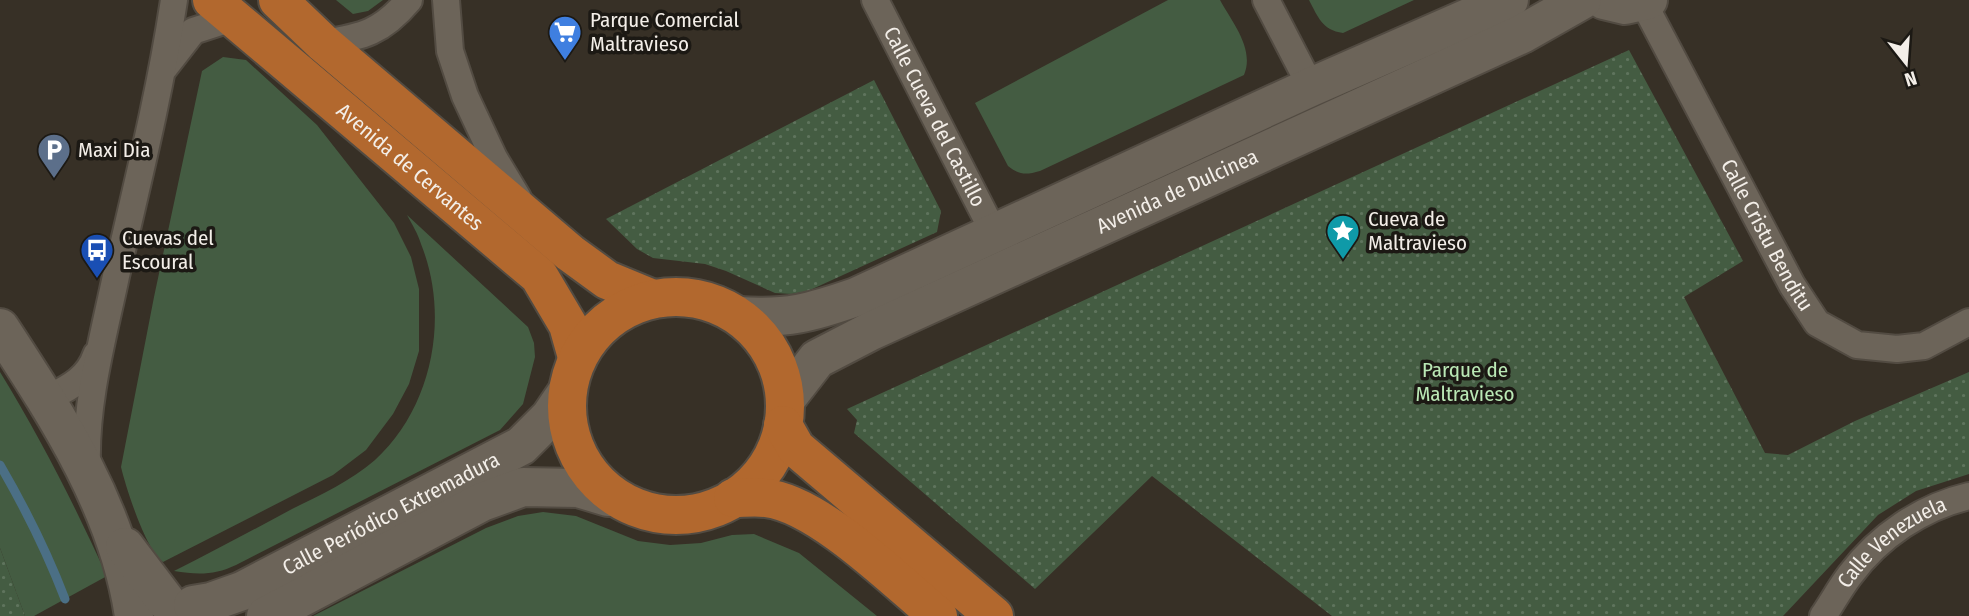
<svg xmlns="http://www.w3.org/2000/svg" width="1969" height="616" viewBox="0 0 1969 616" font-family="'Fira Sans Condensed',sans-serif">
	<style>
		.green { fill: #445c42 }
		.park { fill: url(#park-dots) }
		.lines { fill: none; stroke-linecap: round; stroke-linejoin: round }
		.stream { stroke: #4b6f85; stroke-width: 9 }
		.minor-casing { stroke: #524b42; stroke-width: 30 }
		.secondary-casing { stroke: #524b42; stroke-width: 42 }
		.primary-casing { stroke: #524b42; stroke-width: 42 }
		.minor { stroke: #6c6459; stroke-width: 26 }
		.secondary { stroke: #6c6459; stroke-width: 38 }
		.primary { stroke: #b2682e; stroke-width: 38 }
		.labels { text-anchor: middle; stroke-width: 7; stroke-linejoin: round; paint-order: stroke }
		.poi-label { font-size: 21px; fill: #f3eee8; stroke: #1c1914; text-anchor: start }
		.street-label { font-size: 21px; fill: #f3eee8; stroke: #1c1914 }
		.park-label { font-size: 21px; fill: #bae8b5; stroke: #1c1914 }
	</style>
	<defs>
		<pattern id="park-dots" width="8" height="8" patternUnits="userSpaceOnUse" patternTransform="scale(1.75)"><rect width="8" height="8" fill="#445c42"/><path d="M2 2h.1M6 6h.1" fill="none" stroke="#5f745d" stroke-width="1.8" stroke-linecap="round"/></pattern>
	</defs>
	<rect width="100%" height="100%" fill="#373026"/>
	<path class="green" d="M336,0H383L368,11L353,14Z
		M1168,0H1220C1232,22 1255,49 1244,75L1040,171C1026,175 1019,175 1008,166L975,103Z
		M1309,0H1414L1343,33C1322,30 1318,17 1309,0Z
		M223,57L246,60L317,125L394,223L411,257L419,289V351L409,384L393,414L366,450L333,475L163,562C146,551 126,488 121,467L154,297L202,71Z
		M407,215L528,327L534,343L535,357L523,404L500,430L236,565C215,575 198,575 174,571C214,551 253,530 292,509C320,495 351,481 375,460C433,407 450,316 421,244C418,234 412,224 407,215Z
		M0,372C40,437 75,506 107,576L34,616H25L0,548Z
		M543,512L576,516L638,541L670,545L701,543L732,535L754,534L799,553L877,616H313L486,528L518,516Z"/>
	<path class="park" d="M1629,50L1743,261L1684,297L1765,453L1788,455L1855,421L1969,372V474L1916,491L1878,515L1783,616H1332L1152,476L1035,589L854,433L857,420L847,409Z
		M874,80L941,211L937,232L808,291L792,294L775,293L726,271L705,264L653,258L637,249L606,219Z
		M0,548L25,616H0Z"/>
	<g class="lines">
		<path class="stream" d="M0,465C25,508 47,552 65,599"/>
		<defs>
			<g id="minor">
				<path d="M446,0L450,51L465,96L494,158L518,198"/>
				<path id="s1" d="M875,0L994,233"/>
				<path d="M1266,0L1311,87"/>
				<path id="s2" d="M1643,2L1792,285L1817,323L1857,345L1897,349L1924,346L1969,322"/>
				<path d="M323,43C363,37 382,32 409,0"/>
				<path d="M165,67L193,31L233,18"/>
				<path d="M47,399C68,388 88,379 96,355"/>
				<path d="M87,465C85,402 103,338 116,276C137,185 160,93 174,0"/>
				<path id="s3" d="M1823,616C1832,603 1840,588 1850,575C1879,536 1922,507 1969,496"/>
			</g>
			<g id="secondary">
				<path d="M1604,0L1625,5L1648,0"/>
				<path d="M739,316C788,319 810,313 856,297L1311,87L1509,0"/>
				<path d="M0,328C58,417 118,508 134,616"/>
				<path id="s4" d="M786,399L817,359L871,331L1522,34L1582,0"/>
				<path d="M125,547L166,601"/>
				<path id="s5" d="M193,605L211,602L242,591L521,446L550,417L567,392"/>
				<path d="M266,616L482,502L523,487L578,488L608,497"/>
			</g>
			<g id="primary">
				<path id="s6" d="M212,0L539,276L568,325L577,357"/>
				<path d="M278,0L323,43L570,253L607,280L653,299"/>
				<circle cx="676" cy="406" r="109"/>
				<path d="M783,425L796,448L994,616"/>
				<path d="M733,498C744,498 755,497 766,498C819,504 896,581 938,616"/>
			</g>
		</defs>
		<use href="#minor" class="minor-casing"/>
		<use href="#secondary" class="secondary-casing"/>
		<use href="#primary" class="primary-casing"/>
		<use href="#minor" class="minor"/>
		<use href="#secondary" class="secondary"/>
		<use href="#primary" class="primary"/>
	</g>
	<defs>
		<symbol id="supermarket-pin" viewBox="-11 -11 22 30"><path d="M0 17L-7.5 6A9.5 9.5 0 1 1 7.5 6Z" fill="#3f7fe0" stroke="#1c1914"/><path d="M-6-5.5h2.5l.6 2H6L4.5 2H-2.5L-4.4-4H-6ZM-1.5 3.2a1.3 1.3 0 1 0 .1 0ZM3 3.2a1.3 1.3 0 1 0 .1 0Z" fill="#fff"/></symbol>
		<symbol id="parking-pin" viewBox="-11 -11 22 30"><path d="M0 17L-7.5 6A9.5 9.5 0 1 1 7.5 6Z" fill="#5c6f8a" stroke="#1c1914"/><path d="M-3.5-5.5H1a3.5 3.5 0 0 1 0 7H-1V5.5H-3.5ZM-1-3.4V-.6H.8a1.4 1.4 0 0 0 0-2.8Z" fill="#fff"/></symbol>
		<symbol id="sight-pin" viewBox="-11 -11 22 30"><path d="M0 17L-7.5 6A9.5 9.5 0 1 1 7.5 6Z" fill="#0f9aa8" stroke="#1c1914"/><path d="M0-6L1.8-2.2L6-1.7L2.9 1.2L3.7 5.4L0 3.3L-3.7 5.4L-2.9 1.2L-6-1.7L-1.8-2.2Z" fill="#fff"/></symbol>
		<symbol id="bus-pin" viewBox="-11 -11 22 30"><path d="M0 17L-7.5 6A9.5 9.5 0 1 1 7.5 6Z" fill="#1a4fb4" stroke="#1c1914"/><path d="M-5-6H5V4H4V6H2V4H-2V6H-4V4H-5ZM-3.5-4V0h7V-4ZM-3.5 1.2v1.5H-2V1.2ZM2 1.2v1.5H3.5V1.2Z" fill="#fff"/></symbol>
	</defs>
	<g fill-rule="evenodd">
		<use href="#supermarket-pin" x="546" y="13" width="38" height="52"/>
		<use href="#parking-pin" x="35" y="131" width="38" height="52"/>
		<use href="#sight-pin" x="1324" y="212" width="38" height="52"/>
		<use href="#bus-pin" x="78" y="231" width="38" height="52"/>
	</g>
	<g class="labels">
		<g class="poi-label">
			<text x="590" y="27">Parque Comercial<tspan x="590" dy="24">Maltravieso</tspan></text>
			<text x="78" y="157">Maxi Dia</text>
			<text x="1368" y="226">Cueva de<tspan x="1368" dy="24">Maltravieso</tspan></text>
			<text x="122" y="245">Cuevas del<tspan x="122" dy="24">Escoural</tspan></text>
		</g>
		<g class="street-label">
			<text dy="7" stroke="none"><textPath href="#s1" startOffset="131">Calle Cueva del Castillo</textPath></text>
			<text dy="7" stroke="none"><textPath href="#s6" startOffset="259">Avenida de Cervantes</textPath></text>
			<text dy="7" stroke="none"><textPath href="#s4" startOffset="448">Avenida de Dulcinea</textPath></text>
			<text dy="7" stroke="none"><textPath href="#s2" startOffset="264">Calle Cristu Benditu</textPath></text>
			<text dy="7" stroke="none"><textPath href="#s5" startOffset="219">Calle Periódico Extremadura</textPath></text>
			<text dy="7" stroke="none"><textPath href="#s3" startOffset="103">Calle Venezuela</textPath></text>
		</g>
		<g class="park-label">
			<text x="1465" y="377">Parque de<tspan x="1465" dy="24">Maltravieso</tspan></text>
		</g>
	</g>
	<g transform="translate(1906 63) rotate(163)" stroke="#1c1914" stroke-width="5" paint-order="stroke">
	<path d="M0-5L12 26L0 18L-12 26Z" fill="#f3eee8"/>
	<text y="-10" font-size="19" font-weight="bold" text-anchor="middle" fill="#f3eee8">N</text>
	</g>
</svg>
